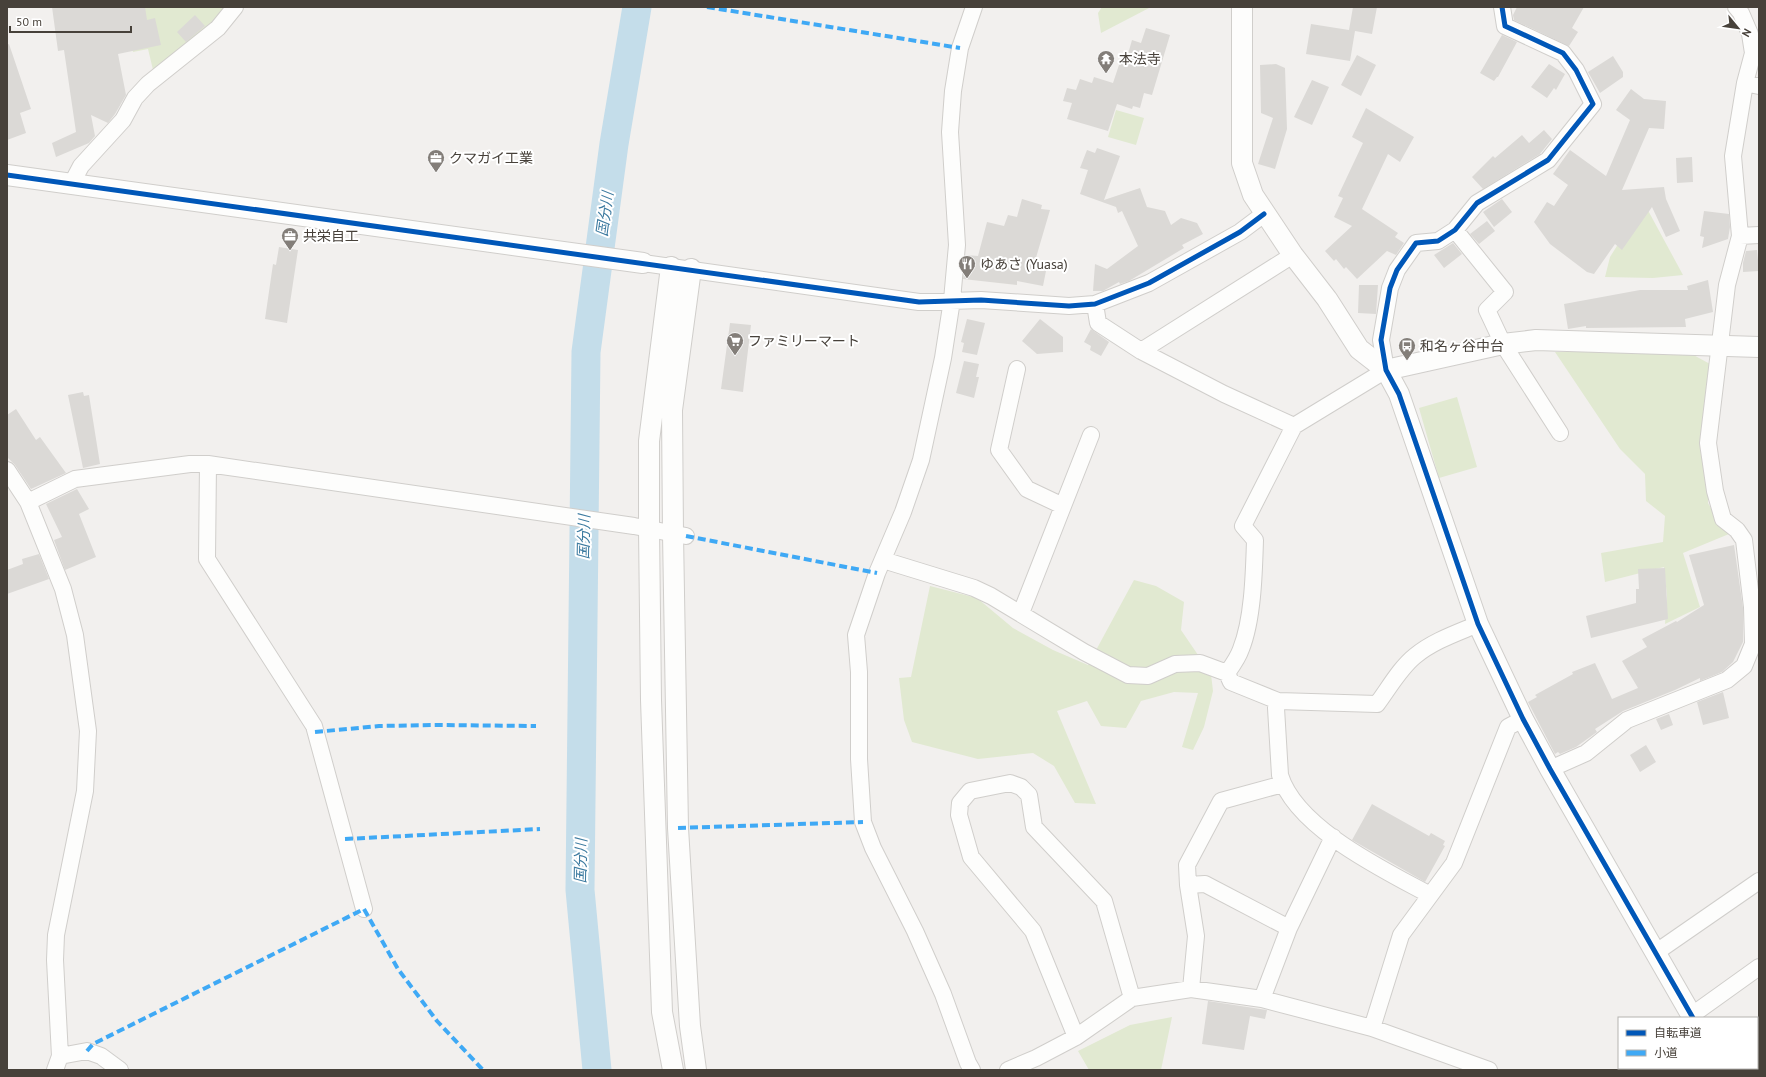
<svg xmlns="http://www.w3.org/2000/svg" width="1766" height="1077" viewBox="0 0 1766 1077" font-family="'PT Sans','Noto Sans JP',sans-serif">
	<style>
		.green { fill: #e1e9d1 }
		.lines { fill: none; stroke-linecap: round; stroke-linejoin: round }
		.river { stroke: #c4ddea; stroke-width: 29 }
		.building { fill: #dbd9d6 }
		.minor-casing { stroke: #d0cecb; stroke-width: 18 }
		.tertiary-casing { stroke: #d0cecb; stroke-width: 22 }
		.minor { stroke: #fdfdfc; stroke-width: 16 }
		.tertiary { stroke: #fdfdfc; stroke-width: 20 }
		.quiet { stroke: #3fa9f5; stroke-width: 4; stroke-dasharray: 8 4; stroke-linecap: butt }
		.cycleway-casing { stroke: #fff; stroke-width: 8 }
		.cycleway { stroke: #0057b8; stroke-width: 5 }
		.labels { text-anchor: middle; stroke-width: 4; stroke-linejoin: round; paint-order: stroke }
		.poi-label { font-size: 14px; fill: #47413a; stroke: #fff; text-anchor: start }
		.water-label { font-size: 15px; font-style: italic; fill: #3d7ba0; stroke: #fff }
	</style>
	<rect width="100%" height="100%" fill="#f2f0ee"/>
	<path class="green" d="M112,7H228L212,26L154,74L148,49L133,52L125,20Z
		M1102,7H1151L1101,33L1098,13Z
		M1116,110L1144,118L1136,145L1108,137Z
		M1644,203L1683,275L1653,278L1605,277L1610,257Z
		M1555,352H1688L1710,364L1708,503L1717,519L1729,534L1683,553L1700,607L1665,624L1667,596L1664,567L1605,582L1601,553L1663,542L1665,516L1646,501L1645,474L1620,449Z
		M1457,397L1477,467L1439,478L1419,408Z
		M1134,580L1156,586L1184,602L1181,630L1211,674L1213,691L1204,727L1193,750L1182,747L1198,693L1174,692L1141,701L1126,728L1101,726L1087,701L1057,711L1096,804L1075,803L1054,766L1033,753L978,759L912,742L904,720L899,678L911,677L930,586L977,598L1013,628L1053,650L1088,665Z
		M1172,1017L1161,1070H1089L1078,1051L1130,1025Z"/>
	<g class="lines">
		<path class="river" d="M597,1070L580,890L586,352L614,144L637,7"/>
	</g>
	<path class="building" d="M52,7H145L147,20L155,18L161,45L118,54L126,95L115,114L108,123L91,115L95,136L89,143L56,157L52,143L76,132L64,50L58,51Z
		M1353,7H1377L1372,34L1355,31L1350,61L1306,54L1311,24L1349,30Z
		M1517,7H1584L1572,28L1578,32L1569,46L1514,20L1513,15Z
		M195,15L205,26L186,42L177,32Z
		M1146,28L1170,35L1152,95L1144,93L1140,108L1133,106L1132,109L1117,104L1108,131L1067,119L1072,103L1063,101L1067,88L1076,90L1080,79L1092,83L1094,77L1113,83L1123,53L1128,54L1132,40L1141,43Z
		M1502,35L1517,42L1498,77H1497L1494,81L1480,73Z
		M9,44L31,109L20,113L26,133L7,140V45Z
		M1357,55L1376,65L1361,96L1341,85Z
		M1613,56L1623,72V77L1600,93L1588,72Z
		M1276,64L1285,68L1287,129L1275,169L1258,164L1273,118L1261,113L1260,65Z
		M1549,64L1565,74L1556,90L1554,88L1547,98L1531,87Z
		M1312,80L1329,87L1312,125L1294,117Z
		M1631,89L1644,99L1666,101L1664,129L1649,128L1622,190L1664,187L1666,199L1680,231L1666,237L1652,207L1622,250L1615,244L1594,274L1587,272L1550,244L1534,222L1547,202L1554,206L1568,185L1553,174L1570,150L1606,176L1630,120L1616,110Z
		M1366,108L1414,137L1400,162L1388,154L1362,209L1398,233L1395,237L1404,243L1396,255L1387,251L1357,279L1346,267L1344,269L1336,259L1334,261L1325,251L1352,226L1334,217L1343,198L1338,196L1363,143L1352,137Z
		M1544,130L1552,139L1540,154L1483,189L1472,177L1493,156L1495,158L1522,135L1529,143Z
		M1097,148L1120,156L1104,200L1140,188L1147,207L1165,211L1171,225L1181,218L1197,223L1203,234L1182,245L1184,248L1129,281L1120,284L1119,282L1103,291H1093L1095,264L1107,269L1138,246L1122,211L1118,213L1116,207L1080,194L1088,170L1080,168L1087,150L1095,153Z
		M1692,157L1693,182L1677,183L1676,158Z
		M1022,199L1042,205L1041,209L1050,210L1035,261L1046,262L1044,270L1046,271L1043,286L1017,281V285L963,279L966,255L978,256L987,222L1004,226L1008,215L1017,217Z
		M1502,199L1512,212L1494,227L1483,212Z
		M1704,211L1729,214L1730,227L1728,239L1702,248L1704,237L1700,236Z
		M1487,221L1495,231L1479,244L1470,234Z
		M1453,243L1462,254L1444,268L1434,255Z
		M279,247L298,250L287,323L265,319L273,264L276,265Z
		M1757,250L1759,271L1743,272V263L1746,251Z
		M1708,280L1713,312L1685,319L1686,327L1586,328V326L1568,329L1564,304L1640,290H1688L1687,286Z
		M1359,285H1378L1376,314L1358,313Z
		M967,319L985,323L977,355L962,352L964,343L961,342Z
		M1040,319L1063,337V352L1037,354L1022,341Z
		M730,323L751,325L743,392L721,389Z
		M1091,329L1109,342L1101,356L1090,350L1091,346L1084,342Z
		M964,361L979,364L976,377H979L974,398L956,393Z
		M83,392L84,396L89,395L100,464L83,468L68,395Z
		M16,409L36,440L40,437L66,473L31,489L15,465L7,457V415Z
		M77,489L89,509L79,514L96,557L65,570L54,540L62,537L46,504Z
		M1734,545L1743,608V642L1733,662L1722,672L1700,681V678L1675,690L1623,711L1595,729L1597,732L1576,747L1560,754L1558,752L1555,754L1528,702L1537,697L1535,695L1573,674L1572,672L1595,663L1612,699L1638,688L1622,661L1647,647L1642,639L1676,621L1677,622L1704,605L1689,555Z
		M39,554L49,579L7,594V570L23,564L22,559Z
		M1665,568L1668,619L1591,638L1586,616L1636,603V589H1639L1638,569Z
		M1723,692L1729,718L1703,725L1697,702Z
		M1669,714L1673,725L1661,730L1656,719Z
		M1646,745L1656,762L1640,772L1630,755Z
		M1372,804L1429,836L1431,833L1445,841L1443,845L1445,846L1425,882L1352,840Z
		M1208,1001L1267,1010L1265,1019L1250,1016L1244,1050L1202,1044Z"/>
	<g class="lines">
		<defs>
			<path id="minor" d="M1745,83L1759,86
				M71,185L81,166L123,120L135,98L148,84L218,28L235,7
				M1455,230L1505,292L1487,310L1503,344L1560,433
				M1740,236L1759,235
				M643,263L919,302L981,300L1069,306L1095,304L1149,283L1240,232L1264,214
				M1095,304L1098,323L1141,351L1224,394L1294,426
				M1141,351L1293,255
				M1017,369L999,450L1027,489L1063,506L1091,435
				M208,464L207,559L314,726L364,909
				M7,470L28,502L63,589L75,635L88,731L85,791L56,935L55,960L60,1056L55,1070
				M28,502L75,479L190,464H208L634,526L686,536
				M883,560L974,588L991,596L1084,652L1128,675L1148,676L1175,664L1200,663L1227,673
				M1021,613L1063,506
				M1278,701L1377,704C1389,688 1400,668 1415,656C1433,641 1457,633 1478,624
				M1550,769L1586,753L1627,720L1727,680L1744,666L1753,644L1752,607L1744,540L1737,530L1723,519L1715,491L1708,443L1727,285L1740,236L1733,156L1745,83L1753,53L1750,34L1741,13L1736,7
				M1188,885L1205,884L1289,928L1262,999
				M1430,895C1384,870 1296,828 1280,775L1276,708L1278,701L1231,682L1227,673C1232,666 1238,658 1241,649C1253,619 1254,572 1255,540L1243,526L1294,426L1386,370L1381,340L1390,288L1397,270L1416,243L1438,241L1455,230L1477,203L1548,160L1593,104L1576,70L1563,53L1505,26L1502,7
				M1289,928L1333,837
				M1655,953L1759,881
				M1191,989L1196,936L1188,885L1187,865L1221,801L1283,784
				M1692,1015L1759,967
				M1372,1028L1401,935L1454,863L1508,727L1523,719
				M1076,1037L1033,931L971,857L959,815L960,803L970,791L1010,783L1021,787L1029,795L1034,827L1104,901L1132,998
				M1757,1052L1759,1051
				M60,1056L87,1051L101,1056L120,1070
				M972,1070L968,1063L943,994L915,931L873,848L863,822L859,759V672L856,635L877,573L903,512L921,460L943,358L952,300L957,245L950,132L953,91L960,48L974,7
				M1008,1070L1036,1058L1076,1037L1132,998L1191,989L1262,999L1372,1028L1489,1070
				M1733,1070L1736,1068"/>
			<path id="tertiary" d="M1242,7V163L1253,195L1293,255L1327,299L1359,349L1386,370L1399,394L1478,624L1523,719L1550,769L1693,1018
				M7,175L643,263
				M671,267L649,441V529L651,700L662,1012L673,1070
				M691,269L672,410L673,534L678,828L690,1026L696,1070
				M1386,370L1503,344L1536,340L1759,347
				M1722,1068L1723,1070"/>
		</defs>
		<use href="#minor" class="minor-casing"/>
		<use href="#tertiary" class="tertiary-casing"/>
		<use href="#minor" class="minor"/>
		<use href="#tertiary" class="tertiary"/>
		<path class="quiet" d="M707,7L960,48
			M686,536L877,573
			M315,732L379,726L437,725L536,726
			M678,828L863,822
			M345,839L540,829
			M87,1051L93,1044L364,909L398,969L437,1021L483,1070"/>
		<defs>
			<path id="cycleway" d="M1502,7L1505,26L1563,53L1576,70L1593,104L1548,160L1477,203L1455,230L1438,241L1416,243L1397,270L1390,288L1381,340L1386,370L1399,394L1478,624L1523,719L1550,769L1693,1018
				M7,175L919,302L981,300L1069,306L1095,304L1149,283L1240,232L1264,214"/>
		</defs>
		<use href="#cycleway" class="cycleway-casing"/>
		<use href="#cycleway" class="cycleway"/>
	</g>
	<defs>
		<symbol id="temple-pin" viewBox="-11 -11 22 30"><path d="M0 17L-7.5 6A9.5 9.5 0 1 1 7.5 6Z" fill="#837e79" stroke="#fff"/><path d="M0-6L5-2H3V0L6.5 2.5H4V6H1.5V3h-3V6H-4V2.5H-6.5L-3 0V-2H-5Z" fill="#fff"/></symbol>
		<symbol id="office-pin" viewBox="-11 -11 22 30"><path d="M0 17L-7.5 6A9.5 9.5 0 1 1 7.5 6Z" fill="#837e79" stroke="#fff"/><path d="M-6-3h4V-5.5h4V-3h4V5H-6ZM-1-4.5V-3h2v-1.5ZM-6 0V1H6V0Z" fill="#fff"/></symbol>
		<symbol id="restaurant-pin" viewBox="-11 -11 22 30"><path d="M0 17L-7.5 6A9.5 9.5 0 1 1 7.5 6Z" fill="#837e79" stroke="#fff"/><path d="M-5-6h1v4h1v-4h1v4h1v-4h1v5L-1.5 .5V6h-2V.5L-5-1ZM5-6V6H3V1.5H1.5Q1.5-4 5-6Z" fill="#fff"/></symbol>
		<symbol id="supermarket-pin" viewBox="-11 -11 22 30"><path d="M0 17L-7.5 6A9.5 9.5 0 1 1 7.5 6Z" fill="#837e79" stroke="#fff"/><path d="M-6-5.5h2.5l.6 2H6L4.5 2H-2.5L-4.4-4H-6ZM-1.5 3.2a1.3 1.3 0 1 0 .1 0ZM3 3.2a1.3 1.3 0 1 0 .1 0Z" fill="#fff"/></symbol>
		<symbol id="bus-pin" viewBox="-11 -11 22 30"><path d="M0 17L-7.5 6A9.5 9.5 0 1 1 7.5 6Z" fill="#837e79" stroke="#fff"/><path d="M-5-6H5V4H4V6H2V4H-2V6H-4V4H-5ZM-3.5-4V0h7V-4ZM-3.5 1.2v1.5H-2V1.2ZM2 1.2v1.5H3.5V1.2Z" fill="#fff"/></symbol>
	</defs>
	<g fill-rule="evenodd">
		<use href="#temple-pin" x="1096" y="49" width="20" height="27"/>
		<use href="#office-pin" x="426" y="148" width="20" height="27"/>
		<use href="#office-pin" x="280" y="226" width="20" height="27"/>
		<use href="#restaurant-pin" x="957" y="254" width="20" height="27"/>
		<use href="#supermarket-pin" x="725" y="331" width="20" height="27"/>
		<use href="#bus-pin" x="1397" y="336" width="20" height="27"/>
	</g>
	<g class="labels">
		<g class="poi-label">
			<text x="1119" y="64">本法寺</text>
			<text x="449" y="163">クマガイ工業</text>
			<text x="303" y="241">共栄自工</text>
			<text x="980" y="269">ゆあさ (Yuasa)</text>
			<text x="748" y="346">ファミリーマート</text>
			<text x="1420" y="351">和名ヶ谷中台</text>
		</g>
		<g class="water-label">
			<text transform="translate(605 214) rotate(-82)" y="5">国分川</text>
			<text transform="translate(584 537) rotate(-89)" y="5">国分川</text>
			<text transform="translate(581 861) rotate(-89)" y="5">国分川</text>
		</g>
	</g>
	<rect width="1766" height="1077" fill="none" stroke="#47413a" stroke-width="16"/>
	<rect x="1618" y="1017" width="140" height="52" fill="#ffffff" stroke="#b5b3b0"/>
	<rect x="1626" y="1030" width="20" height="6" fill="#0057b8" stroke="#b5b3b0"/>
	<text x="1654" y="1037" font-size="12" fill="#47413a">自転車道</text>
	<rect x="1626" y="1050" width="20" height="6" fill="#3fa9f5" stroke="#b5b3b0"/>
	<text x="1654" y="1057" font-size="12" fill="#47413a">小道</text>
	<g transform="translate(1738 28) rotate(119)" stroke="#ffffff" stroke-width="3" paint-order="stroke">
	<path d="M0-3L7 15L0 10L-7 15Z" fill="#47413a"/>
	<text y="-6" font-size="11" font-weight="bold" text-anchor="middle" fill="#47413a">N</text>
	</g>
	<path d="M10 26v6h121v-6" fill="none" stroke="#47413a" stroke-width="2"/>
	<text x="16" y="26" font-size="12" fill="#47413a" stroke="#ffffff" stroke-width="3" paint-order="stroke">50 m</text>
</svg>
